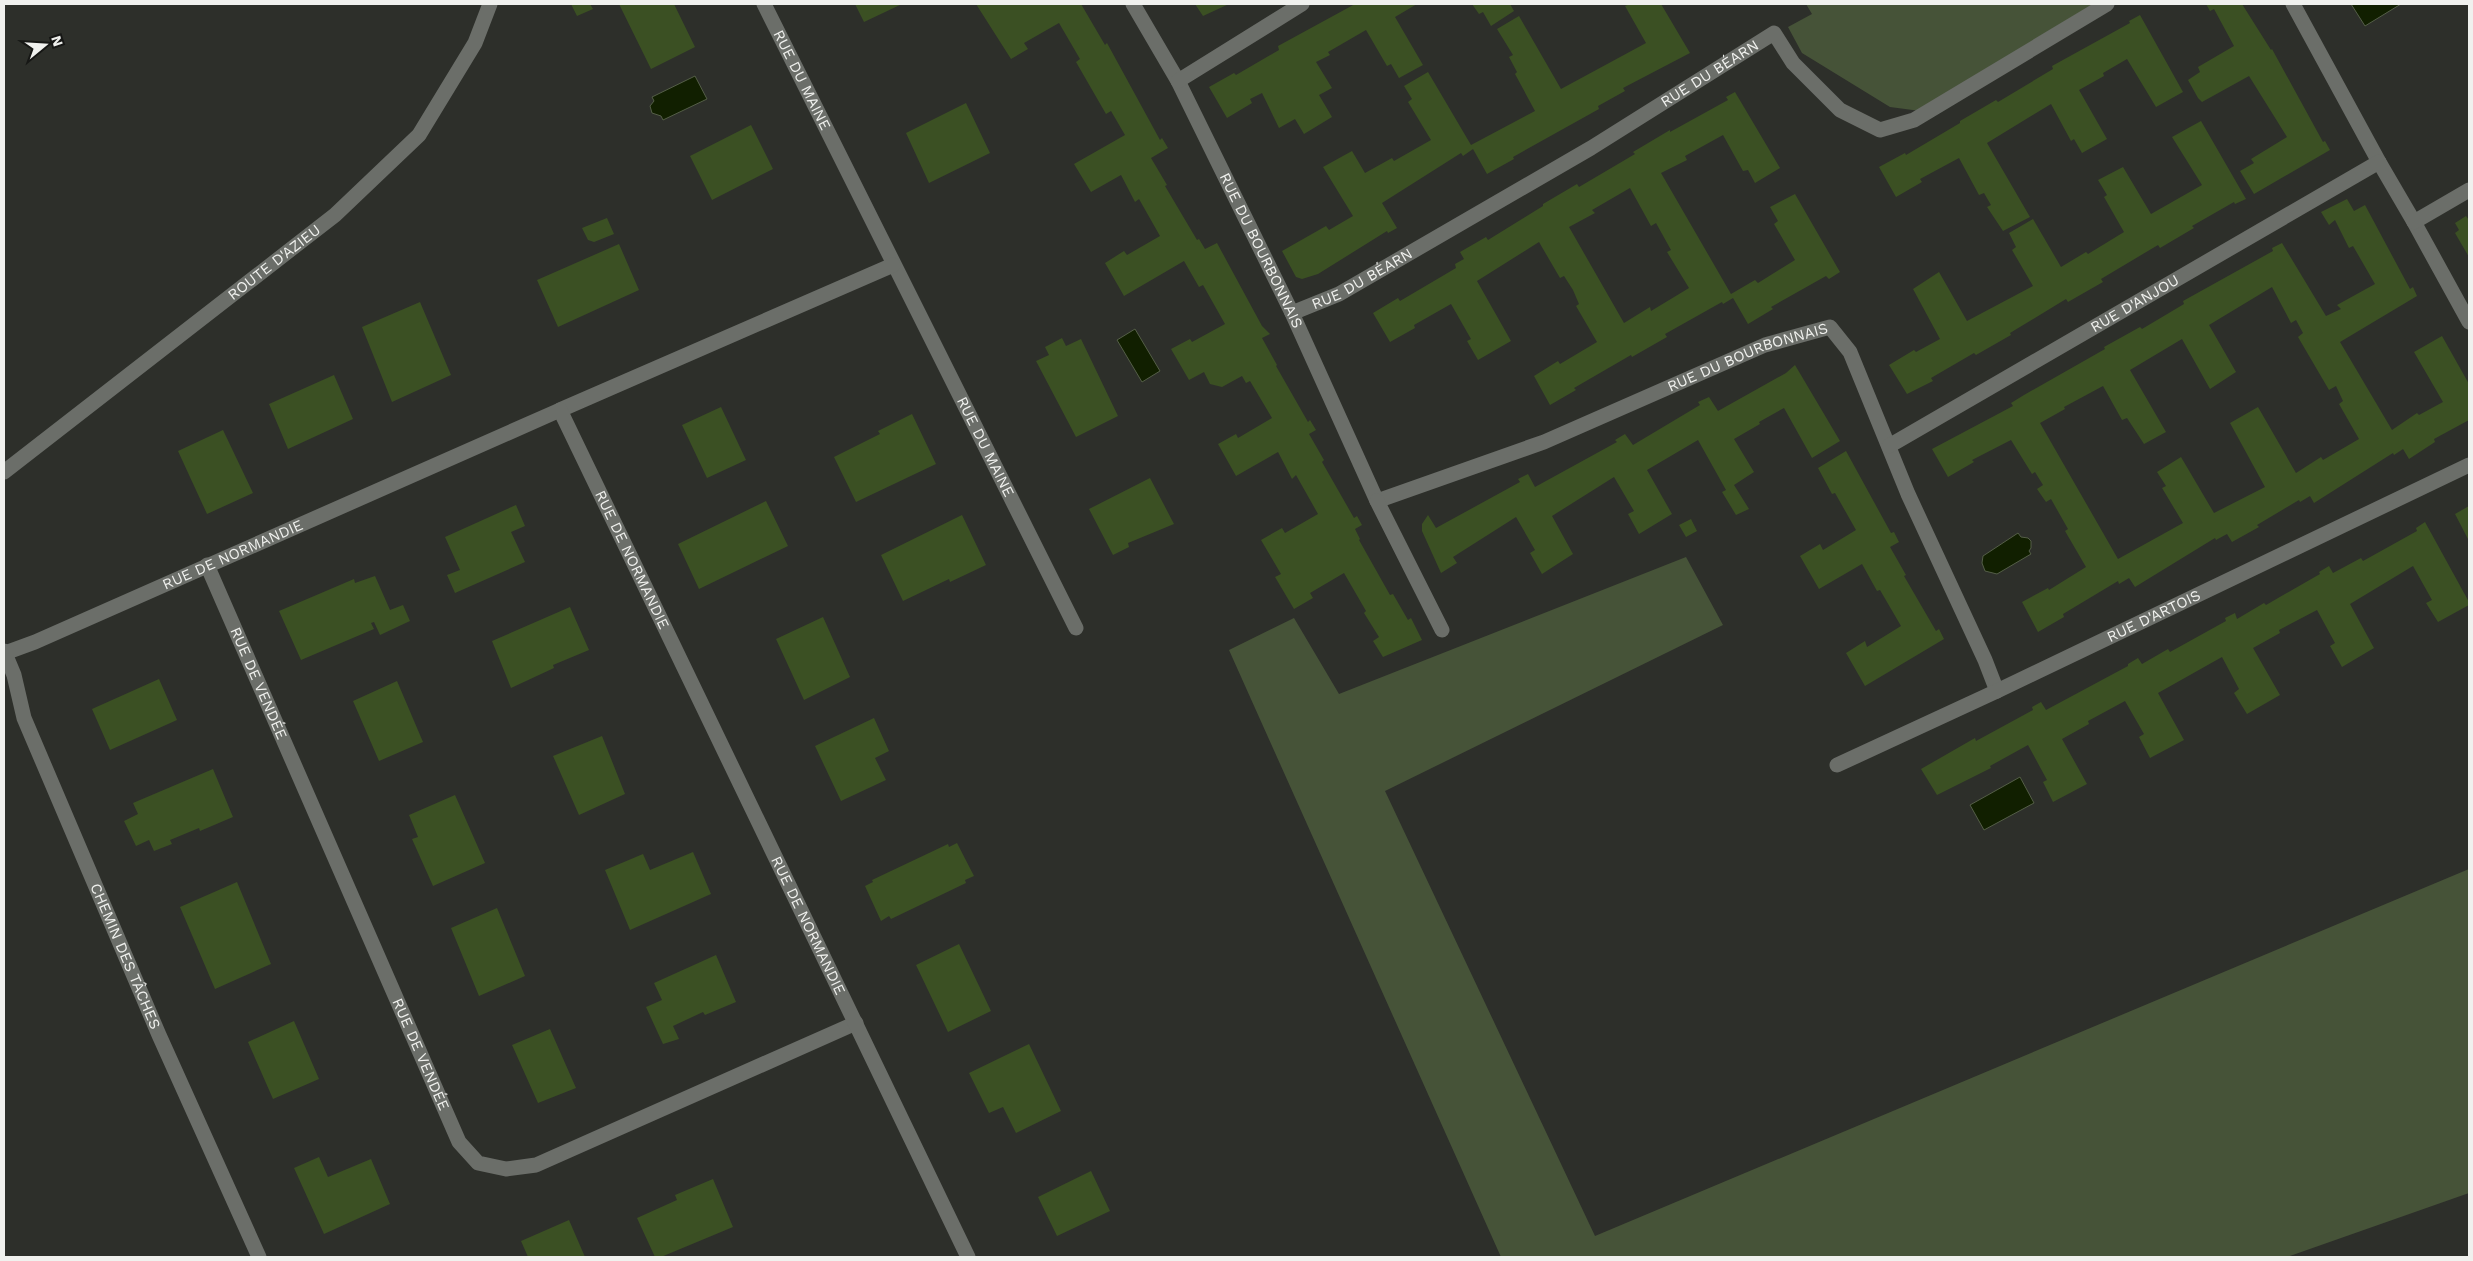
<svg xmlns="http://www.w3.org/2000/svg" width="2473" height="1261" viewBox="0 0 2473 1261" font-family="'Work Sans',sans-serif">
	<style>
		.green { fill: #465338 }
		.water { fill: #111f00; stroke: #545e47 }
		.building { fill: #3b5023; fill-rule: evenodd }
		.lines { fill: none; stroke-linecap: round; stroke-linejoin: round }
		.minor { stroke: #6b6e69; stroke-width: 15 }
		.labels { text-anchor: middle; stroke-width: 5; stroke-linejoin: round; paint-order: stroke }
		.street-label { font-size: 15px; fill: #f0f1ee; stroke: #161715 }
	</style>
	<rect width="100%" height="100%" fill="#2d2f2a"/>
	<path class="green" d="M1806,4H2107L1928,112L1890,107L1802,53L1788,27L1812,14Z
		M1686,557L1723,625L1385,791L1595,1236L2469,869V1193L2287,1257H1501L1229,650L1294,618L1339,694Z"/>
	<path class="water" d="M2351,4H2401L2365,26Z
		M695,76L707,99L663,120L661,116L652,113L650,106L654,101L652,97Z
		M1135,329L1160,371L1142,382L1117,340Z
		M2018,533L2021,537L2028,538L2031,541V548L2029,551L2031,554L1997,574L1985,571L1982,563L1983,556Z
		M2020,777L2034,803L1984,830L1970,805Z"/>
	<path class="building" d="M571,4H590L593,9L577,16Z
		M619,4H674L695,47L651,69Z
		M855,4H902L864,22Z
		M976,4H1081L1105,45L1107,43L1160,140L1162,138L1168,148L1151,158L1167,185L1165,186L1197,240L1199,239L1205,249L1217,243L1262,326L1270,334L1262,338L1277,365L1276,366L1308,422L1310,420L1316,430L1309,434L1324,460L1322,462L1354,518L1357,516L1362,525L1355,529L1360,539L1359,540L1390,595L1393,594L1408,620L1411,618L1422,640L1383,657L1373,641L1379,637L1364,613L1366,611L1344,573L1310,593L1313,598L1294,609L1275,577L1281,574L1261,540L1282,528L1285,533L1318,514L1296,475L1292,479L1278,452L1236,476L1218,444L1236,434L1238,438L1272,418L1250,381L1246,383L1242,376L1222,387L1210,384L1204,372L1189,380L1171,349L1190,339L1192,342L1225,324L1203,285L1199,287L1184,261L1124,296L1105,263L1124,251L1127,255L1160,236L1139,199L1135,202L1121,175L1091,192L1074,164L1125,135L1111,111L1106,114L1076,62L1080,59L1059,23L1024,43L1028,49L1011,59Z
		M1195,4H1229L1203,16Z
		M1355,4H1417L1395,17L1423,65L1399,78L1391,64L1387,66L1366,30L1328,52L1330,55L1316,62L1332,88L1319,95L1332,117L1304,134L1295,119L1279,128L1262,93L1250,99L1252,103L1227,118L1209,87L1234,73L1236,75L1279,50L1278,46Z
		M1472,4H1510L1514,11L1491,26L1483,12L1479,14Z
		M1630,4H1661L1690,53L1623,88L1625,91L1598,106L1599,109L1513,157L1514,159L1487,174L1473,149L1463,156L1461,153L1382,203L1397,228L1388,233L1387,231L1318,274L1302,279L1296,277L1282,251L1326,226L1329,230L1353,216L1323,167L1352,151L1365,173L1392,158L1394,161L1431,140L1408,102L1412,99L1404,86L1428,72L1471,145L1535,111L1515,74L1517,72L1509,57L1513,55L1497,29L1519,16L1561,89L1646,43L1625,6Z
		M2206,4H2242L2271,50L2272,49L2323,142L2325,141L2330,150L2254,194L2240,171L2254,163L2251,159L2287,137L2249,76L2202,102L2198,98L2188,80L2200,72L2198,67L2234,46L2214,9L2210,11Z
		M2140,15L2183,92L2156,107L2127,59L2103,73L2104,76L2079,90L2107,139L2082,153L2074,139L2071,141L2051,104L1987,143L2030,217L2003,231L1987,207L1991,205L1984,193L1979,195L1959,158L1920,179L1922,182L1896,197L1879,167L1905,153L1906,155L1960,123V121L1996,100L1998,102L2053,69L2052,66L2130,23L2129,21Z
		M1735,92L1780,168L1755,183L1748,170L1743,171L1723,135L1685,156L1687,160L1661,173L1731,294L1755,280L1758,283L1795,260L1774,224L1778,221L1770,207L1795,194L1840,272L1829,279L1826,276L1771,307L1773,309L1748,324L1733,298L1723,304L1722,302L1665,334L1667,337L1632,357L1631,355L1574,388L1576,390L1550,405L1534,376L1558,361L1560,364L1597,342L1576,306L1579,304L1573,290L1564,276L1560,278L1539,242L1477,281L1511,341L1478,360L1467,341L1471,339L1451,304L1414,325L1415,328L1390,342L1373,313L1398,298L1400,301L1456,268L1455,264L1464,259L1460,252L1486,237L1488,240L1543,206V204L1577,184L1579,187L1635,154L1633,152L1670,130V132L1728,100L1726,97ZM1630,188L1651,226L1656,223L1671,250L1667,252L1689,288L1651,311L1650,307L1624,323L1569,227L1595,213L1592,210Z
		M966,103L990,153L929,183L906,133Z
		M2201,121L2246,199L2235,204L2234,202L2192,226L2194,228L2160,248L2158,245L2101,279L2103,282L2068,302L2066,299L2010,333L2011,335L1976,355L1974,353L1931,378L1933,381L1907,394L1889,365L1914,350L1916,352L1940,339L1913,289L1939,272L1967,321L2033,286L2012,250L2016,247L2009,233L2033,219L2061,267L2086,252L2088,254L2124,232L2104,197L2107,195L2098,180L2123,167L2151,214L2202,185L2172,137Z
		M751,125L773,169L712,200L690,156Z
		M2347,199L2354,211L2365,205L2410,289L2413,287L2417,296L2340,342L2392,430L2417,413L2419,415L2443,402L2414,352L2442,336L2469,384V420L2434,439L2435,442L2409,459L2403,449L2394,455L2393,453L2314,503L2310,496L2300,502L2299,500L2257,525L2259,527L2232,542L2227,534L2216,540L2215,538L2135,587L2129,578L2119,584L2118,581L2063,614L2064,617L2038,632L2022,602L2048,588L2049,590L2086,567L2065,531L2068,529L2051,499L2046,502L2037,489L2043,485L2035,472L2032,474L2011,440L1972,460L1974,462L1948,477L1932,449L2013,406L2011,403L2024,395L2105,349L2104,347L2140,327L2142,329L2184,304L2183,301L2273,251L2272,248L2282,243L2326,316L2341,309L2337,305L2375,284L2353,246L2349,248L2335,220L2329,225L2321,212ZM2272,287L2291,323L2296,320L2303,333L2298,337L2329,390L2336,386L2343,401L2339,404L2359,439L2323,460L2321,457L2296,473L2258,407L2230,423L2265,487L2214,513L2181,457L2157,472L2166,486L2162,488L2183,523L2118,559L2040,423L2065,409L2064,407L2103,386L2122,420L2127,418L2144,444L2166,432L2130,370L2182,339L2210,389L2236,372L2209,325Z
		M2466,216L2469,220V257L2455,233L2459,230L2455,223Z
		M607,218L614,234L594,242L588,240L582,228Z
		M619,244L639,290L558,327L537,280Z
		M420,302L451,375L392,402L362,327Z
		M1062,338L1066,346L1081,339L1118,416L1076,437L1036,361L1049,355L1045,347Z
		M1795,365L1840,441L1812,458L1784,408L1759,422L1760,424L1734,439L1754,472L1734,485L1749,509L1736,515L1722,492L1726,490L1698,440L1647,470L1672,514L1639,534L1628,514L1634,511L1614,477L1552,516L1573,554L1542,574L1530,553L1535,550L1516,517L1453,557L1457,563L1441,573L1422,531V524L1428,515L1436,528L1520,482L1518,479L1528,474L1535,487L1617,442L1615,440L1625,434L1633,445L1700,405L1698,402L1709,397L1718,411L1786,373Z
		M334,375L353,419L288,449L269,404Z
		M721,407L746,460L707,478L682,425Z
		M912,414L936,464L856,502L834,457L880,434L878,431Z
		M223,430L253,493L207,514L178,451Z
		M1846,451L1891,533L1894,532L1899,542L1890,547L1906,575L1904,576L1936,631L1939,629L1944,639L1865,686L1846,653L1865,641L1867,647L1901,626L1880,590L1877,591L1862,564L1819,589L1800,556L1820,544L1823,550L1856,530L1835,493L1832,494L1818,468Z
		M1150,478L1174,524L1128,543L1129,547L1113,555L1089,509Z
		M766,501L788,546L699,589L678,544Z
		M516,505L525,526L511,532L525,562L455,593L447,575L460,570L445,537Z
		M2469,506V541L2455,514Z
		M962,515L986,565L950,582L949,579L903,601L881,555Z
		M1691,519L1697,531L1686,537L1679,525Z
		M2425,522L2469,602V605L2438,622L2426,603L2432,600L2413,566L2350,604L2374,648L2342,667L2330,646L2335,643L2317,610L2279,630L2280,633L2253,648L2280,695L2247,714L2234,693L2239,689L2222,657L2158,693L2184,740L2150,758L2139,737L2144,734L2125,701L2088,721L2089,724L2062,739L2087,784L2053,802L2043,782L2047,780L2028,745L1990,766L1991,768L1937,795L1921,769L1975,738L1976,741L2033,710L2032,707L2041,702L2046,710L2128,666V664L2138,658L2142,664L2168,649L2170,652L2226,621L2225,618L2235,613L2237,619L2264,603L2266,605L2320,574L2319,572L2329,566L2333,573L2361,558L2363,561L2417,531L2416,528Z
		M375,576L390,610L403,605L410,621L380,635L374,622L371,623L374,629L301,660L279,611L354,579L355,583Z
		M570,607L589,650L553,665L554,668L511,688L492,641Z
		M823,617L850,677L804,700L776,639Z
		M159,679L177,720L110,750L92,709Z
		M397,681L423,742L379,761L353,701Z
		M874,718L889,751L875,758L886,780L841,801L815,746Z
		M602,736L625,794L579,815L553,756Z
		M213,769L233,817L200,831L199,828L170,840L172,844L154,851L149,840L136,846L124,821L138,814L133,803Z
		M455,795L485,863L433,886L412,839L418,837L409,815Z
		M957,843L974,876L965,880L966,883L891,919L889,916L881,921L865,886L873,882L872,880L948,844L949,847Z
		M693,852L711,894L630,930L605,870L643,854L650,870Z
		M237,882L271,964L215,989L180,907Z
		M497,908L525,976L479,996L451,928Z
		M959,944L991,1011L948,1032L916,965Z
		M716,955L736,1002L705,1015L703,1012L673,1026L679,1039L663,1044L646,1007L662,1000L654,983Z
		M294,1021L319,1079L273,1099L248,1042Z
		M550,1029L576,1088L538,1103L512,1045Z
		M1029,1044L1061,1111L1016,1133L1003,1107L989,1113L969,1073Z
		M319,1157L328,1177L371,1159L390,1204L324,1234L294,1168Z
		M1091,1171L1110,1211L1057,1236L1038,1197Z
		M713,1179L733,1227L661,1257H655L637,1218L677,1200L675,1195Z
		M569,1220L585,1257H528L521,1241Z"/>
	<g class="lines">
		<g class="minor">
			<path id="s1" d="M764,4L1076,628"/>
			<path id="s2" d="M1133,4L1178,81L1292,313L1377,501L1544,442L1765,345L1830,327L1850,352L1908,494L1985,660L1997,691"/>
			<path d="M2293,4L2379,162"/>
			<path d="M1178,81L1302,4"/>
			<path d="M2414,222L2469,322"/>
			<path id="s3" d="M1292,313L1339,294L1591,148L1774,33L1793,63L1840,110L1880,130L1914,120L2107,4"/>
			<path d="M560,410L893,265"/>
			<path id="s4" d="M1889,446L2379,162L2414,222L2469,190"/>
			<path id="s5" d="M4,472L335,215L419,135L475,43L490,4"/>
			<path d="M1377,501L1442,630"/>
			<path id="s6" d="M207,565L459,1142L478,1163L506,1169L536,1165L856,1023"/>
			<path id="s7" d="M4,651L14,675L24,718L159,1035L259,1257"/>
			<path id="s8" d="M5,653L35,642L560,410L968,1257"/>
			<path id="s9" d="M1837,765L1997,691L2469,465"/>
		</g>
	</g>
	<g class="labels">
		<g class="street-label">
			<text dy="5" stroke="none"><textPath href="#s3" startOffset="482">RUE DU BÉARN</textPath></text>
			<text dy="5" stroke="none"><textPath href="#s1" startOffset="85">RUE DU MAINE</textPath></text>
			<text dy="5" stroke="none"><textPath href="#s2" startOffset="278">RUE DU BOURBONNAIS</textPath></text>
			<text dy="5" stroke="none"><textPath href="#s5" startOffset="342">ROUTE D'AZIEU</textPath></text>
			<text dy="5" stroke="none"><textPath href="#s3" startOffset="78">RUE DU BÉARN</textPath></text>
			<text dy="5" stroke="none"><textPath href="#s4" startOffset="284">RUE D'ANJOU</textPath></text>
			<text dy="5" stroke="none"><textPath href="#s2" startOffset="952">RUE DU BOURBONNAIS</textPath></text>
			<text dy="5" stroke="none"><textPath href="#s1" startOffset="495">RUE DU MAINE</textPath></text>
			<text dy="5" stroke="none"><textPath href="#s8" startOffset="248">RUE DE NORMANDIE</textPath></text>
			<text dy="5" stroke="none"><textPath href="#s8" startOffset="772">RUE DE NORMANDIE</textPath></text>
			<text dy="5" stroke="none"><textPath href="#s9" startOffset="350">RUE D'ARTOIS</textPath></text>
			<text dy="5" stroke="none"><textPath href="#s6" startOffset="129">RUE DE VENDÉE</textPath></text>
			<text dy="5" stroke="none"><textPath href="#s8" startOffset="1178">RUE DE NORMANDIE</textPath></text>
			<text dy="5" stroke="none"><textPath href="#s7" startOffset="329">CHEMIN DES TÂCHES</textPath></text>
			<text dy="5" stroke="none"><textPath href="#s6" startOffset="534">RUE DE VENDÉE</textPath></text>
		</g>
	</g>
	<rect width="2473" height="1261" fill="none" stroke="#f0f1ee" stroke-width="10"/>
	<g transform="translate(45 45) rotate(72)" stroke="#161715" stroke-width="4" paint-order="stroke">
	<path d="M0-4L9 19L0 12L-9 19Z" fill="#f0f1ee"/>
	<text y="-8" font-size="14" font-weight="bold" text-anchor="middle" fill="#f0f1ee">N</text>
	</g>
</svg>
